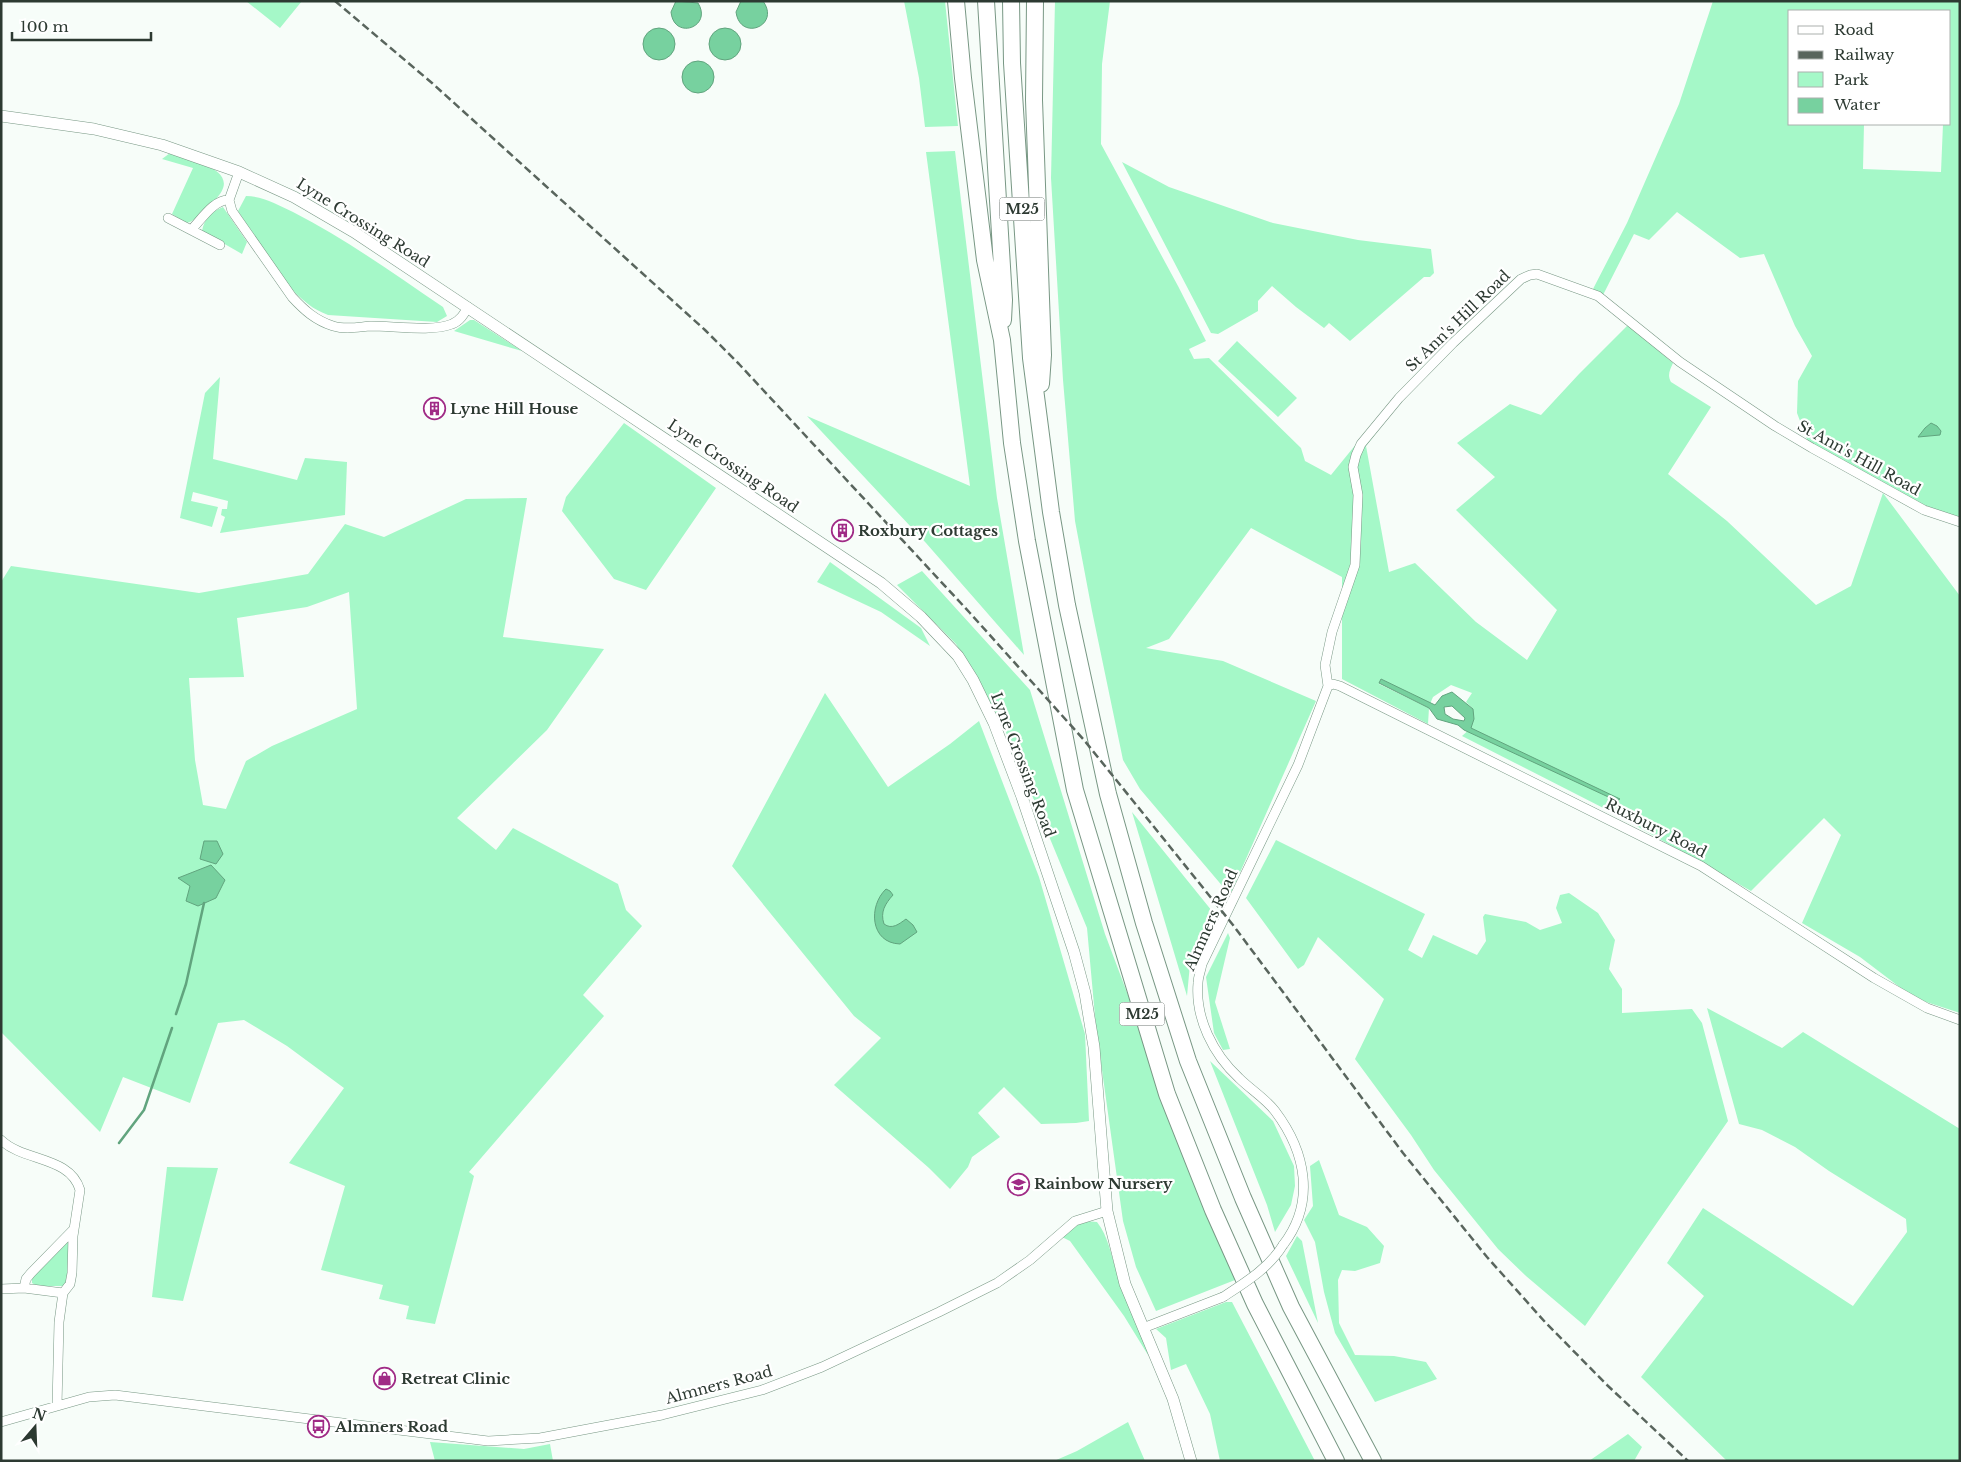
<svg xmlns="http://www.w3.org/2000/svg" width="1961" height="1462" viewBox="0 0 1961 1462" font-family="'Libre Baskerville',serif">
	<style>
		.green { fill: #a5f8c8; fill-rule: evenodd }
		.water { fill: #77d19f; stroke: #61a47e; fill-rule: evenodd }
		.lines { fill: none; stroke-linecap: round; stroke-linejoin: round }
		.stream { stroke: #61a47e; stroke-width: 2.5 }
		.minor-casing { stroke: #789784; stroke-width: 10 }
		.tertiary-casing { stroke: #789784; stroke-width: 12 }
		.motorway-casing { stroke: #789784; stroke-width: 18 }
		.minor { stroke: #fff; stroke-width: 9 }
		.tertiary { stroke: #fff; stroke-width: 11 }
		.motorway { stroke: #fff; stroke-width: 16 }
		.rail { stroke: #59655d; stroke-width: 2.5; stroke-dasharray: 8 4; stroke-linecap: butt }
		.minor-bridge-casing { stroke: #789784; stroke-width: 10; stroke-linecap: butt }
		.minor-bridge { stroke: #fff; stroke-width: 9 }
		.labels { text-anchor: middle; stroke-width: 4.5; stroke-linejoin: round; paint-order: stroke }
		.shield { fill: #fff; stroke: #6c7570; stroke-width: 1 }
		.shield-label { font-size: 14px; font-weight: bold; fill: #2d3a32 }
		.street-label { font-size: 15px; fill: #2d3a32; stroke: #fff }
		.poi-label { font-size: 15px; font-weight: bold; fill: #2d3a32; stroke: #fff; text-anchor: start }
	</style>
	<rect width="100%" height="100%" fill="#f7fdf9"/>
	<path class="green" d="M246,1H302L280,28Z
		M904,1H945L958,126L925,127L919,78Z
		M1055,1H1110L1102,64L1101,144L1178,286L1206,341L1189,349L1194,359L1209,358L1301,448L1305,461L1331,475L1370,427L1377,432L1366,446L1389,572L1415,563L1476,622L1527,660L1557,610L1456,510L1495,477L1457,443L1510,404L1541,415L1579,374L1628,325L1673,363C1670,370 1667,375 1671,382L1711,407L1668,474L1727,521L1816,605L1851,586L1883,493L1960,596V1013L1914,998L1860,957L1802,923L1841,835L1824,818L1751,891L1619,816L1462,736L1471,728L1473,709L1466,702L1472,693L1451,685L1433,697L1430,704L1381,679L1379,684L1429,708L1428,724L1342,679V577L1251,528L1169,639L1146,648L1223,661L1316,701L1230,895L1140,789L1123,760L1092,611L1075,521L1063,380L1051,178Z
		M1713,1H1960V518L1926,506L1808,442L1797,413L1798,381L1812,356L1795,326L1764,254L1740,258L1677,212L1649,240L1634,234L1603,295L1593,289L1627,223L1679,104ZM1790,11H1950V124H1943L1941,172L1863,169L1864,124H1790Z
		M955,151L997,498L1024,655L926,543L807,416L970,486L926,152Z
		M170,153C192,161 246,170 214,201C206,208 199,217 190,222L186,223L172,214L193,168L162,159Z
		M1122,162L1169,187L1273,223L1358,240L1431,249L1434,273L1430,277H1424L1350,341L1329,323L1324,328L1296,307L1272,286L1258,301V311L1218,334L1211,333Z
		M246,196C263,196 278,205 293,212C346,239 394,274 443,307L447,316L437,322L328,315C321,312 314,309 308,304C279,282 258,241 238,211Z
		M223,207L247,242L242,254L202,231C204,219 212,211 223,207Z
		M470,320H474L522,351L454,331Z
		M1237,341L1297,398L1278,417L1218,361Z
		M220,377L213,459L297,480L305,458L347,462L345,515L220,533L225,517L221,515L222,509H227L228,501L193,492L191,501L218,507L212,527L180,518L205,393Z
		M624,423L716,488L646,590L614,579L562,511L566,497Z
		M527,498L503,637L604,649L547,730L457,818L496,850L513,828L618,884L626,910L642,926L583,995L604,1016L469,1172L474,1176L435,1324L406,1319L409,1306L379,1299L383,1285L321,1270L345,1186L289,1163L344,1088L287,1046L244,1020L218,1023L190,1103L123,1077L100,1132L1,1032V582L11,566L199,593L308,574L345,524L384,537L466,499ZM349,592L357,709L272,746L246,761L226,809L203,805L195,760L189,678L244,677L237,618L307,607Z
		M830,562L921,628L930,646L881,612L817,582Z
		M922,571L1030,690L1105,934L1235,1280L1156,1311L1136,1267L1123,1221L1096,1027L1087,928L1005,730L956,644L897,585Z
		M825,693L888,787L950,744L979,721L1039,877L1085,1034L1089,1121L1076,1123L1041,1124L1004,1087L978,1113L1000,1137L972,1157L968,1167L950,1189L929,1168L834,1085L881,1038L854,1016L732,866Z
		M1132,812L1212,911L1190,964L1187,996Z
		M1276,840L1425,914L1408,950L1422,958L1433,935L1477,955L1486,941L1483,917L1485,914L1526,922L1540,930L1562,923L1556,908L1560,895L1569,893L1598,913L1615,940L1609,969L1622,989V1013L1692,1009L1702,1023L1728,1121L1585,1326L1526,1276L1498,1249L1434,1170L1411,1135L1355,1059L1384,999L1318,937L1304,965L1298,969L1246,898Z
		M1228,933L1230,938L1215,1002L1230,1049L1223,1050L1214,1033L1206,977Z
		M1707,1008L1782,1048L1803,1032L1960,1129V1461H1727L1641,1377L1704,1296L1667,1263L1703,1208L1853,1306L1907,1232L1906,1219L1829,1171L1795,1147L1762,1130L1739,1124Z
		M1210,1061L1273,1121L1294,1166L1295,1186L1291,1205L1275,1232L1267,1205Z
		M1319,1160L1339,1215L1367,1227L1384,1246L1380,1263L1355,1271L1342,1270L1338,1280L1339,1323L1355,1355L1394,1356L1426,1362L1437,1379L1375,1402L1335,1333L1324,1292L1315,1242L1304,1220L1313,1206L1310,1166Z
		M167,1167L218,1168L183,1301L152,1297Z
		M1085,1221L1097,1222C1109,1237 1111,1257 1118,1275C1127,1302 1144,1327 1148,1355L1124,1316L1070,1241L1062,1237L1074,1227Z
		M1297,1236L1302,1241L1318,1323L1286,1256Z
		M68,1238L70,1241L68,1278L64,1286H37L32,1283V1277Z
		M1226,1302H1232L1315,1461H1220L1210,1414L1186,1364L1171,1370L1166,1338L1156,1329Z
		M1128,1422L1145,1461H1054L1077,1451Z
		M1628,1434L1642,1447L1634,1461H1589Z
		M430,1442L524,1449L550,1444L553,1461H435Z"/>
	<path class="water" d="M676,1L698,3C713,27 674,41 671,12Z
		M741,1H763C781,26 740,42 736,12Z
		M709 44a16 16 0 1 1 32 0a16 16 0 1 1-32 0Z
		M643 44a16 16 0 1 1 32 0a16 16 0 1 1-32 0Z
		M682 77a16 16 0 1 1 32 0a16 16 0 1 1-32 0Z
		M1931,423L1937,426L1941,431L1940,435L1918,437L1925,428Z
		M1381,679L1435,705L1442,696L1452,692L1473,709L1474,719L1471,728L1620,799L1617,801L1464,730L1458,725L1437,719L1429,708L1379,683ZM1452,706L1465,718L1464,721L1453,719L1445,714L1444,707Z
		M204,841H217L223,854L216,864L200,859Z
		M211,865L225,880L216,898L198,906L186,901L190,886L178,878Z
		M886,889L890,891L893,895C885,904 880,912 884,924C892,930 899,924 906,919L913,925L917,932L900,944C870,943 868,906 886,889Z"/>
	<g class="lines">
		<path class="stream" d="M176,1014L186,984L204,903
			M119,1143L144,1110L172,1028"/>
		<defs>
			<path id="minor" d="M239,172L229,200L232,211L292,297C304,310 315,320 333,326C346,330 358,327 371,326C394,326 433,332 452,324C460,321 464,314 468,307
				M168,218L220,245
				M191,230C201,220 214,199 229,200
				M1328,686L1333,684L1340,686L1701,866L1874,978L1927,1008L1960,1020
				M1,1140C24,1162 70,1156 80,1190L73,1236L72,1273L70,1284L63,1293L59,1322L57,1406
				M1283,1245C1316,1202 1306,1152 1275,1111C1266,1099 1250,1089 1239,1078C1213,1054 1195,1018 1198,983C1198,977 1201,970 1202,964L1298,765L1328,686L1325,665L1332,632L1355,565L1358,495L1353,467L1356,455L1361,444L1399,398L1453,343L1521,279L1530,275L1537,274L1598,296L1680,362L1775,426L1812,448L1924,510L1960,522
				M24,1288L26,1279L31,1273L74,1229
				M1,1289L24,1288L63,1293
				M1143,1328L1223,1297
				M1,1422L89,1397L115,1395L488,1441L540,1438L662,1415L762,1390L822,1367L939,1312L997,1283L1030,1260L1075,1221L1107,1211"/>
			<path id="tertiary" d="M1,116L94,129L162,145L239,172L294,197L354,232L881,583L921,617L958,656L973,680L994,723L1022,797L1074,952L1085,993L1094,1047L1107,1211L1125,1284L1173,1399L1191,1461"/>
			<path id="motorway" d="M956,1L963,78L985,260L1002,340L1012,443L1027,541L1075,790L1167,1094L1213,1210L1255,1304L1336,1461
				M986,1L1004,300L1003,320
				M1011,1L1012,63L1031,358L1051,512L1067,605L1108,794L1144,923L1188,1061L1243,1198L1291,1307L1373,1461
				M1035,1L1034,100L1043,355L1041,384"/>
		</defs>
		<use href="#minor" class="minor-casing"/>
		<use href="#tertiary" class="tertiary-casing"/>
		<use href="#motorway" class="motorway-casing"/>
		<use href="#minor" class="minor"/>
		<use href="#tertiary" class="tertiary"/>
		<use href="#motorway" class="motorway"/>
		<path class="rail" d="M335,1L432,83L705,330L739,364L970,613L1084,740L1233,925L1403,1153L1487,1257L1545,1322L1607,1385L1688,1461"/>
		<defs>
			<path id="minor-bridge" d="M1223,1297C1246,1282 1269,1268 1283,1245"/>
		</defs>
		<use href="#minor-bridge" class="minor-bridge-casing"/>
		<use href="#minor-bridge" class="minor-bridge"/>
	</g>
	<defs>
		<symbol id="building-ring" viewBox="-11 -11 22 22"><circle r="9.5" fill="#fff" stroke="#a02b86" stroke-width="1.5"/><path d="M-4-6H4V6H1V3H-1V6H-4ZM-2.5-4.3h1.7v1.8h-1.7ZM.8-4.3h1.7v1.8H.8ZM-2.5-1h1.7V.8h-1.7ZM.8-1h1.7V.8H.8Z" fill="#a02b86"/></symbol>
		<symbol id="school-ring" viewBox="-11 -11 22 22"><circle r="9.5" fill="#fff" stroke="#a02b86" stroke-width="1.5"/><path d="M0-5L7-2L0 1L-7-2ZM-4 1L0 2.5L4 1V4Q0 6-4 4Z" fill="#a02b86"/></symbol>
		<symbol id="shop-ring" viewBox="-11 -11 22 22"><circle r="9.5" fill="#fff" stroke="#a02b86" stroke-width="1.5"/><path d="M-5-2.5h2.3a2.7 3.5 0 0 1 5.4 0H5L5.5 6h-11ZM-1.5-2.5h3a1.5 2.3 0 0 0-3 0Z" fill="#a02b86"/></symbol>
		<symbol id="bus-ring" viewBox="-11 -11 22 22"><circle r="9.5" fill="#fff" stroke="#a02b86" stroke-width="1.5"/><path d="M-5-6H5V4H4V6H2V4H-2V6H-4V4H-5ZM-3.5-4V0h7V-4ZM-3.5 1.2v1.5H-2V1.2ZM2 1.2v1.5H3.5V1.2Z" fill="#a02b86"/></symbol>
	</defs>
	<g fill-rule="evenodd">
		<use href="#building-ring" x="422" y="396" width="25" height="25"/>
		<use href="#building-ring" x="830" y="518" width="25" height="25"/>
		<use href="#school-ring" x="1006" y="1172" width="25" height="25"/>
		<use href="#shop-ring" x="372" y="1366" width="25" height="25"/>
		<use href="#bus-ring" x="306" y="1414" width="25" height="25"/>
	</g>
	<g class="labels">
		<g class="shield">
			<rect x="999.5" y="197.5" width="45" height="23" rx="4"/>
			<rect x="1119.5" y="1002.5" width="45" height="23" rx="4"/>
		</g>
		<g class="shield-label">
			<text x="1022" y="214">M25</text>
			<text x="1142" y="1019">M25</text>
		</g>
		<g class="street-label">
			<text transform="translate(363 223) rotate(32)" y="5">Lyne Crossing Road</text>
			<text transform="translate(1458 321) rotate(-44)" y="5">St Ann's Hill Road</text>
			<text transform="translate(1859 458) rotate(29)" y="5">St Ann's Hill Road</text>
			<text transform="translate(733 466) rotate(34)" y="5">Lyne Crossing Road</text>
			<text transform="translate(1023 765) rotate(69)" y="5">Lyne Crossing Road</text>
			<text transform="translate(1656 828) rotate(27)" y="5">Ruxbury Road</text>
			<text transform="translate(1211 920) rotate(-66)" y="5">Almners Road</text>
			<text transform="translate(719 1385) rotate(-15)" y="5">Almners Road</text>
		</g>
		<g class="poi-label">
			<text x="450" y="414">Lyne Hill House</text>
			<text x="858" y="536">Roxbury Cottages</text>
			<text x="1034" y="1189">Rainbow Nursery</text>
			<text x="401" y="1384">Retreat Clinic</text>
			<text x="335" y="1432">Almners Road</text>
		</g>
	</g>
	<rect width="1961" height="1462" fill="none" stroke="#2d3a32" stroke-width="5"/>
	<rect x="1788" y="10" width="162" height="115" fill="#ffffff" stroke="#abb0ad"/>
	<rect x="1798" y="26" width="25" height="8" fill="#ffffff" stroke="#abb0ad"/>
	<text x="1834" y="35" font-size="15" fill="#2d3a32">Road</text>
	<rect x="1798" y="51" width="25" height="8" fill="#59655d" stroke="#abb0ad"/>
	<text x="1834" y="60" font-size="15" fill="#2d3a32">Railway</text>
	<rect x="1798" y="72" width="25" height="15" fill="#a5f8c8" stroke="#abb0ad"/>
	<text x="1834" y="85" font-size="15" fill="#2d3a32">Park</text>
	<rect x="1798" y="98" width="25" height="15" fill="#77d19f" stroke="#abb0ad"/>
	<text x="1834" y="110" font-size="15" fill="#2d3a32">Water</text>
	<g transform="translate(35 1427) rotate(19)" stroke="#ffffff" stroke-width="4" paint-order="stroke">
	<path d="M0-4L9 19L0 12L-9 19Z" fill="#2d3a32"/>
	<text y="-8" font-size="14" font-weight="bold" text-anchor="middle" fill="#2d3a32">N</text>
	</g>
	<path d="M12 32v8h139v-8" fill="none" stroke="#2d3a32" stroke-width="2.5"/>
	<text x="20" y="32" font-size="15" fill="#2d3a32" stroke="#ffffff" stroke-width="4" paint-order="stroke">100 m</text>
</svg>
